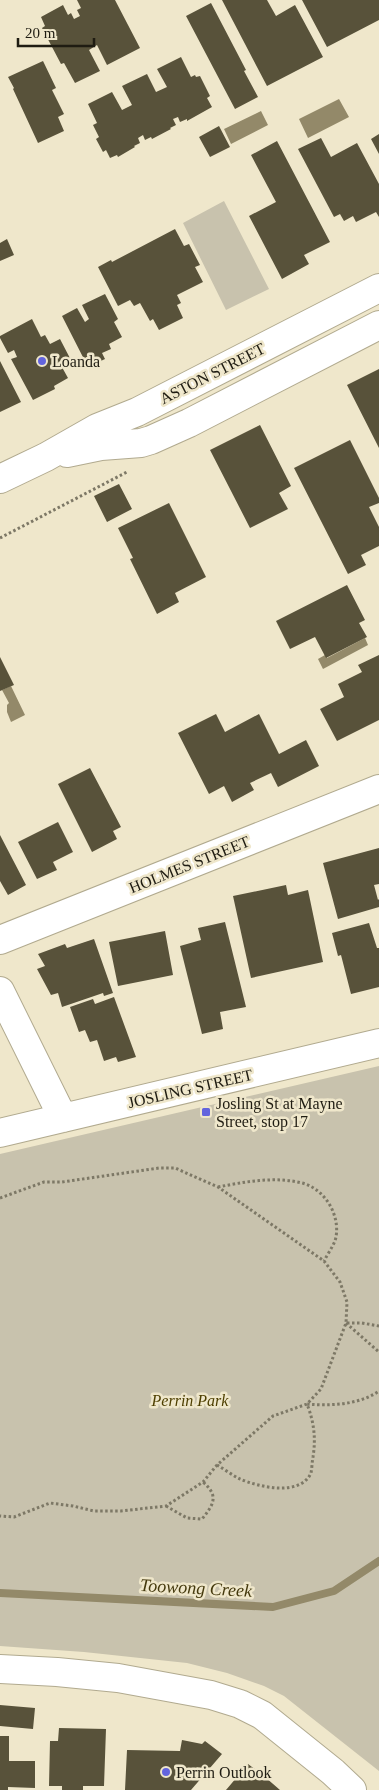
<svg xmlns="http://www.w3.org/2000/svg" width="379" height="1790" viewBox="0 0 379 1790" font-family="Georgia,serif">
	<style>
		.green { fill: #c8c2ad }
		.water { fill: #938969 }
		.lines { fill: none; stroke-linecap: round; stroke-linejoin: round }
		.stream { stroke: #938969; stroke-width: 8 }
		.building { fill: #58523a }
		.minor-casing { stroke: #b1aa8f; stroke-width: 30 }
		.path { stroke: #7d7866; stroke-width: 3; stroke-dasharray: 2.5 2.5; stroke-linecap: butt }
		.minor { stroke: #fff; stroke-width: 28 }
		.poi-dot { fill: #6364dd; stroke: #efe7cb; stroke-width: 2 }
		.labels { text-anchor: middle; stroke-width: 5; stroke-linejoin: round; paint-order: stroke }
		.poi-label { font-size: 16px; fill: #1f1c12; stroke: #efe7cb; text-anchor: start }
		.street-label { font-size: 16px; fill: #1f1c12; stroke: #efe7cb }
		.park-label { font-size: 16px; font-style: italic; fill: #4e3f00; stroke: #efe7cb }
		.water-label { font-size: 18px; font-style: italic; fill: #44390d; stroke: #efe7cb }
	</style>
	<rect width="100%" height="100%" fill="#efe7cb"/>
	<path class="green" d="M224,201L269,289L226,310L183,223Z
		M379,1066V1771L284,1696L264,1686L227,1673L187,1663L84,1652L0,1646V1154Z"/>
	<path class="water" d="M339,99L349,117L308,138L299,119Z
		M261,111L268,125L231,144L224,129Z
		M365,638L368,645L323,669L318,659L325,655L327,658Z
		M11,686L25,715L11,722L7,712V705L9,703L2,690Z"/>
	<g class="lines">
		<path class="stream" d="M0,1593L273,1607L334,1591L379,1561"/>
	</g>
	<path class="building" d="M77,0H115L140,48L107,65L97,45L89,50L100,71L75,83L64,63L61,64L42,28L45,26L41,17L63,5L68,15L71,13L74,19L80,16L77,10L81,8Z
		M222,0H267L276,16L295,5L323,57L267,86Z
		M302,0H379V20L327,47Z
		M211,3L246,70L244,71L258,97L235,109L186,16Z
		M181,57L191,77L195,75L196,77L200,76L210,96L207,98L212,107L187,121V119L180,122L178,117L173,119L176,125L170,128L171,129L152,139L151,137L145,140L143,135L138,138L140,143L134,146L135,147L118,157L117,155L110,158L106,150L103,152L96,139L99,137L93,125L97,123L88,104L112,92L122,110L132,105L122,86L147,74L156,92L167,87L157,69Z
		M43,61L56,88L52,90L64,114L58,117L64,131L38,143L13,89L14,88L8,77Z
		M219,126L230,147L210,157L199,137Z
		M379,134V154L371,139Z
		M321,138L331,157L357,143L379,184V217L376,212L356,222L353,216L344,221L340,214L334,217L298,149Z
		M277,141L330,242L304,255L309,264L282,279L249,216L276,202L251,155Z
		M175,229L184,246L189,244L200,265L195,267L203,282L177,295L181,303L177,305L183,318L159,330L153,319L150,321L140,303L134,306L130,300L118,306L98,267L111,260L112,262Z
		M7,239L14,255L0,261V243Z
		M105,294L118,319L114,322L122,337L109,344L111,349L102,353L105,359L88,367L62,316L77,308L85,322L89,319L82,305Z
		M32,319L41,337L45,335L50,344L60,339L73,364L63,369L68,378L54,386L55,389L33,400L11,359L17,357L14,350L8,353L0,338V336Z
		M0,361L21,402L0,412Z
		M379,369V448L347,385Z
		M260,425L291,486L279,493L288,509L250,528L210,450Z
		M350,440L379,498V503L369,507L379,527V546L361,555L366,565L348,574L294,468Z
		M119,484L132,509L107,522L94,496Z
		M169,503L206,577L175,593L179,602L157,614L130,559L133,558L118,528Z
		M347,585L365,620L359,623L367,637L326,658L315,637L290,649L276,621Z
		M379,655V720L337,741L320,709L344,697L338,684L362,672L358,665Z
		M0,657L14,685L0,691Z
		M216,714L225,732L259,714L279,754L306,740L319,766L278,787L271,773L250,783L254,790L232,802L224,786L209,794L178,733Z
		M90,768L121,827L113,831L117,839L92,852L58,784Z
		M58,822L73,852L53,862L57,870L37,879L18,842Z
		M0,835L26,885L8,895L0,881Z
		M379,848V884L374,885L378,900L379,899V907L338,919L323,863Z
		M286,885L288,895L308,890L323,962L251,978L233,896Z
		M225,922L246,1007L220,1012L223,1029L202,1034L180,946L201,940L198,928Z
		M369,923L377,948H379V987L351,994L341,955L338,956L332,933Z
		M165,931L173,975L118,986L109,942Z
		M94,939L113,993L104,996L103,993L62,1007L58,993L51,995L37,969L45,966L38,954L65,944L67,948Z
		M114,997L136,1057L118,1062L116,1057L104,1061L97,1040L90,1042L85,1030L79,1032L70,1007L93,999L95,1004Z
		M0,1705L35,1708L33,1729L0,1726Z
		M59,1728L106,1729L104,1786H83V1790H62V1786H49L50,1741H58Z
		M0,1736H9V1761H35V1788L8,1787V1790H0Z
		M182,1740L202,1744L205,1741L222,1754L191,1790H125L127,1750L180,1751Z
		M248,1764L265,1777L280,1790H226Z"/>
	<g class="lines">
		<defs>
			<path id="minor" d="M67,453L101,446L141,443L151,440L189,423L379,325
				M0,479L46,457L97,428L137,412L379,288
				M0,940L379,789
				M0,991L63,1118
				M0,1133L379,1043
				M0,1669L57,1672L118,1678L211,1695L240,1704L262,1715L333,1772L352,1790"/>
		</defs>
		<use href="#minor" class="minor-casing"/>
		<path class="path" d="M0,538L127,472
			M218,1187C244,1182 275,1176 302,1183C326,1189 342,1218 335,1241C332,1248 327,1255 324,1261
			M0,1198L44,1182H62L159,1168H175L218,1187L324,1261L340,1282L347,1302L346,1323L321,1389L307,1404L273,1416L217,1465L203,1482L166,1506L121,1511H94L73,1506L50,1503L14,1517L0,1516
			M346,1323L379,1352
			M347,1323H362L379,1326
			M217,1465C224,1469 232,1475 240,1479C259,1487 300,1497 311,1473C312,1468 312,1462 313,1457C316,1438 314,1422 307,1404C330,1406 359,1405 379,1391
			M166,1506L187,1518L202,1519C214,1504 219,1496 203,1482"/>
		<use href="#minor" class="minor"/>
	</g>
	<g class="poi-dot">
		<circle cx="42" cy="361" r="5"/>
		<rect x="201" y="1107" width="10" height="10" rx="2.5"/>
		<circle cx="166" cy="1772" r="5"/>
	</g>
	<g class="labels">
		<g class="poi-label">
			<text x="52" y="367">Loanda</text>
			<text x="216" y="1109">Josling St at Mayne<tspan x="216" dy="18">Street, stop 17</tspan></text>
			<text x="176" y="1778">Perrin Outlook</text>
		</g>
		<g class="street-label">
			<text transform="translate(212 373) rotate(-27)" y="6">ASTON STREET</text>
			<text transform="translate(189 864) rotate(-22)" y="6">HOLMES STREET</text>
			<text transform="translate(190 1088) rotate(-13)" y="6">JOSLING STREET</text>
		</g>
		<g class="park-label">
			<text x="190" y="1406">Perrin Park</text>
		</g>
		<g class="water-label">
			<text transform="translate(196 1588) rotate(3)" y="6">Toowong Creek</text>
		</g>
	</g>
	<path d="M18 38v8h76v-8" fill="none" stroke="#1f1c12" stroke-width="2.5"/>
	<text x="25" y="38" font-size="15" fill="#1f1c12" stroke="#efe7cb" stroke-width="4" paint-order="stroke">20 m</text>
</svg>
